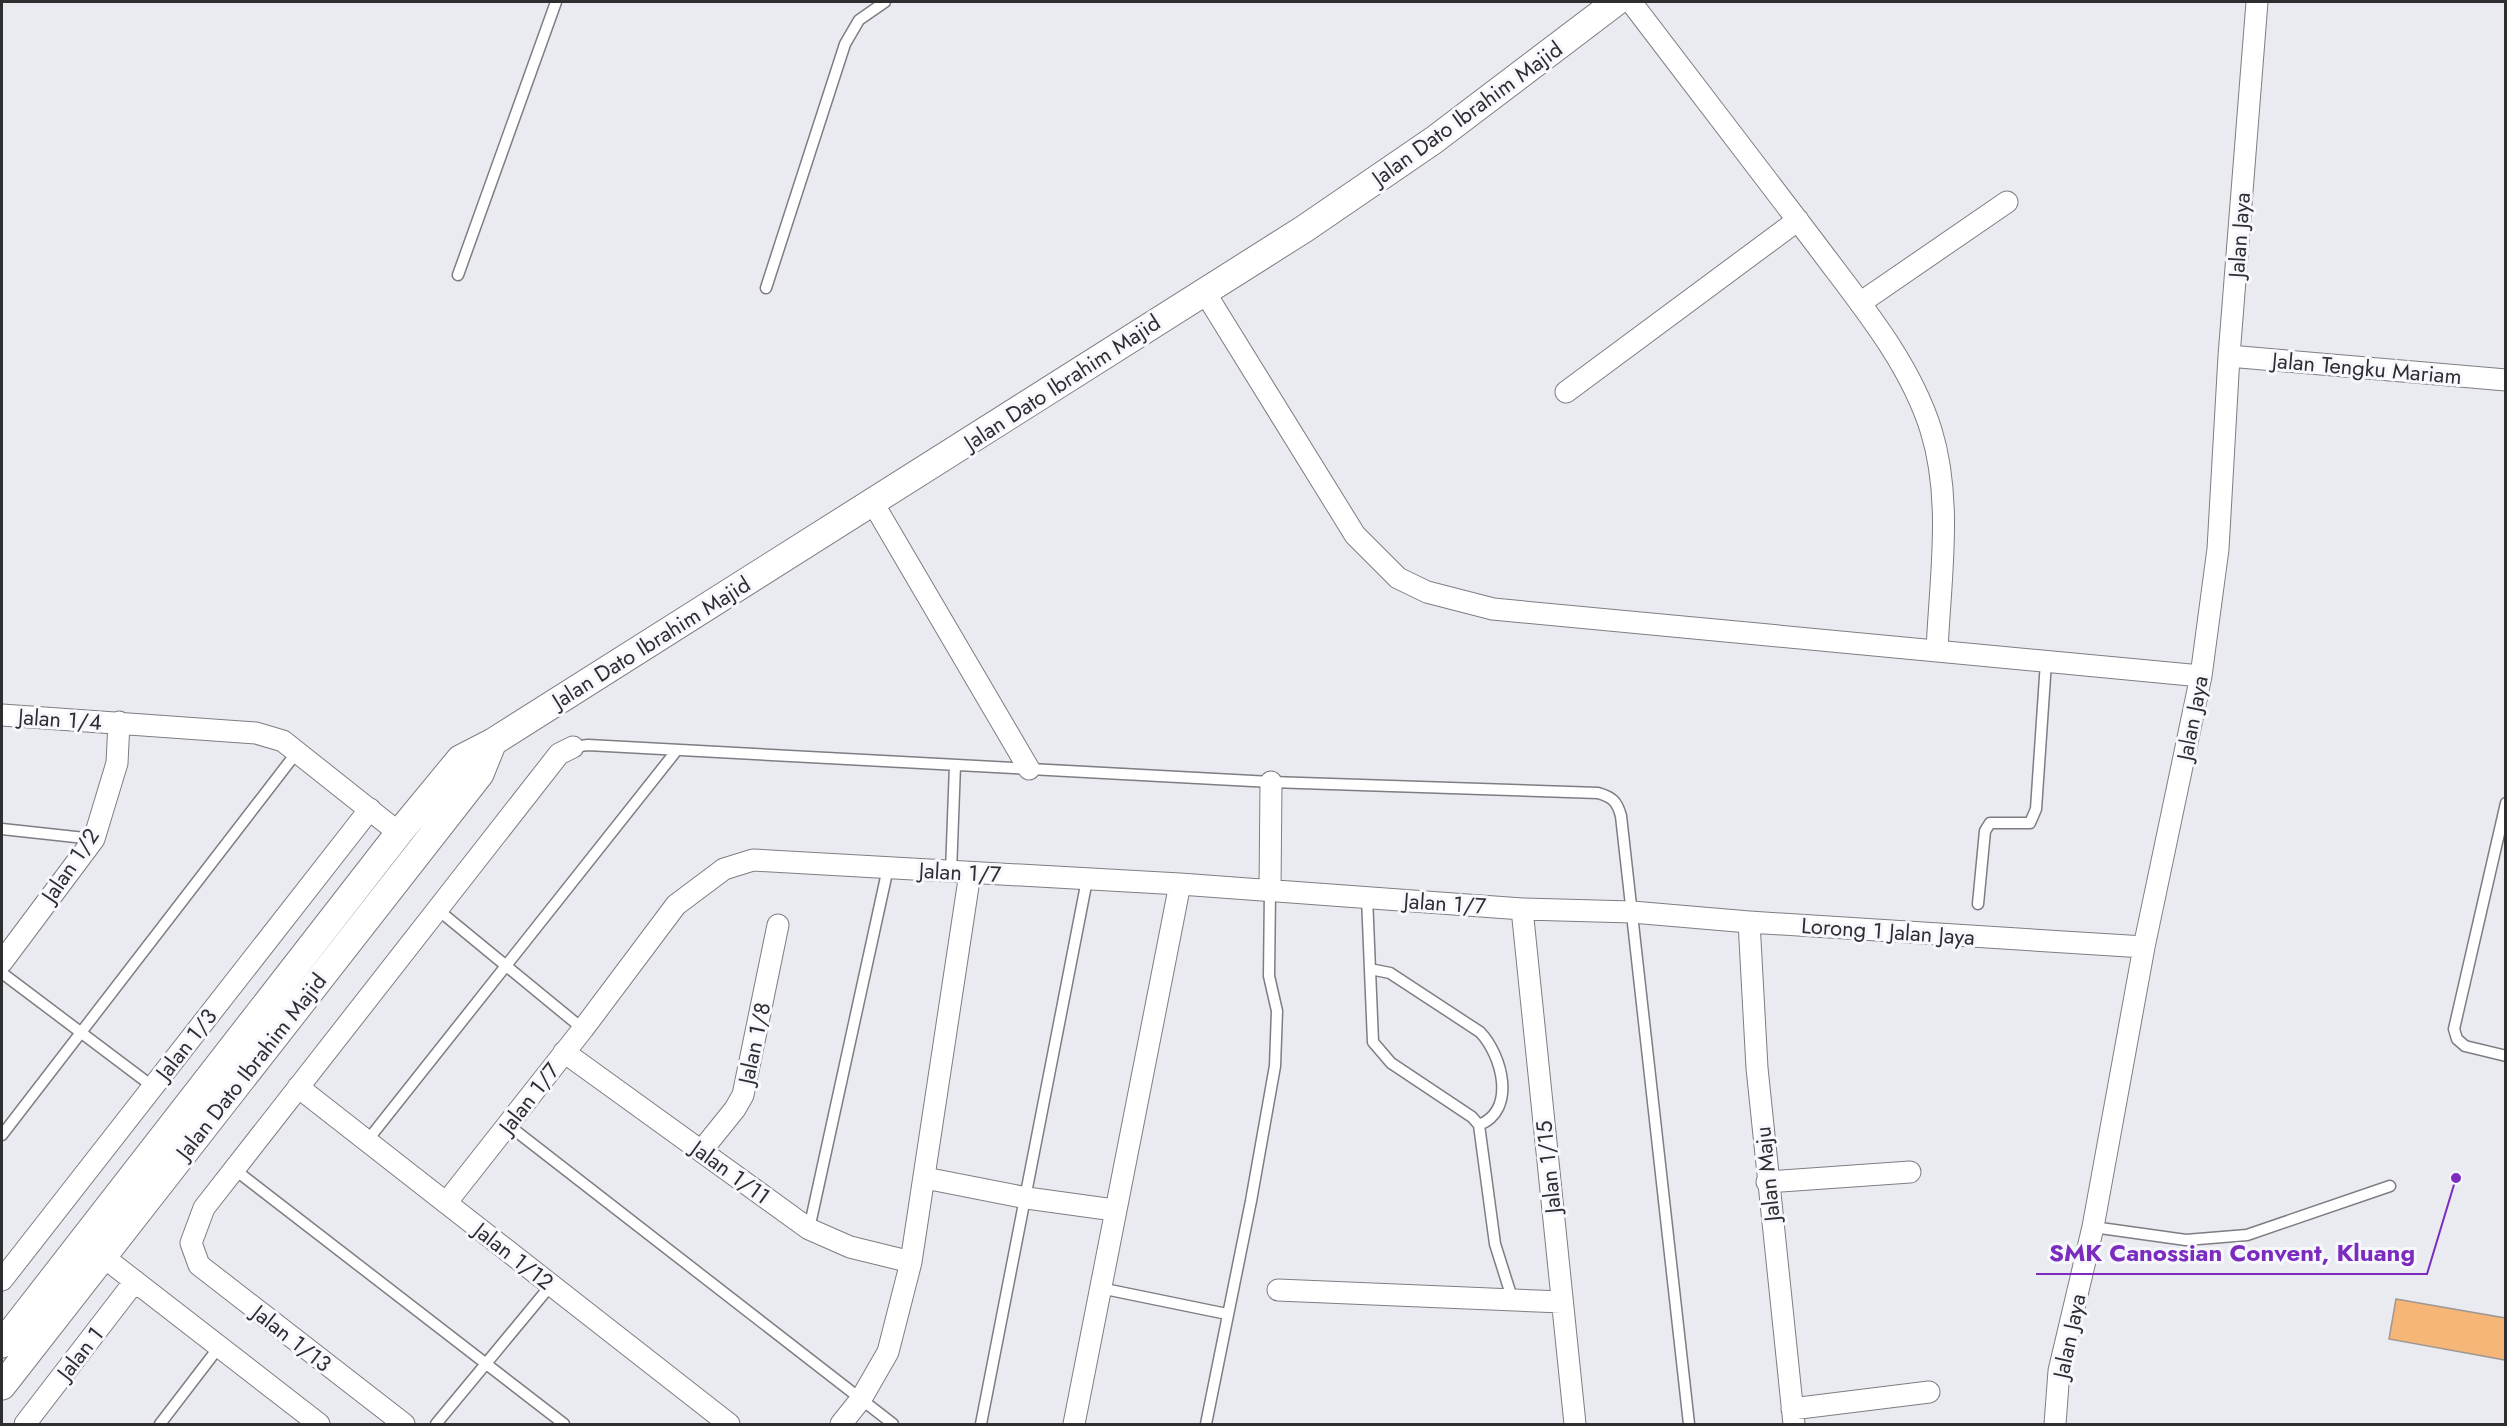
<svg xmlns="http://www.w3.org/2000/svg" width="2507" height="1426" viewBox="0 0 2507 1426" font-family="Jost,sans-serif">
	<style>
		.building { fill: #f6b677; stroke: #9e9893; stroke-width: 1.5 }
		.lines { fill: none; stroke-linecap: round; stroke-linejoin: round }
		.service-casing { stroke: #7d7d83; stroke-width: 13 }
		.minor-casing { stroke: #7d7d83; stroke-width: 23 }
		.tertiary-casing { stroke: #7d7d83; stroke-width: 29 }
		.service { stroke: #fff; stroke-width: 10 }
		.minor { stroke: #fff; stroke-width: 21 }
		.tertiary { stroke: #fff; stroke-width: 27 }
		.labels { text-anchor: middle; stroke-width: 6; stroke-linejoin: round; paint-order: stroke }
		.street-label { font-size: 22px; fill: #2e2e31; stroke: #f7f7fe }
		.leader { fill: none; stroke: #7b2cbf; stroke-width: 2 }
		.callout-dot { fill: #7b2cbf; stroke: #f7f7fe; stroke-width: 2 }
		.callout-label { font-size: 24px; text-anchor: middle; font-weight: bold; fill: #7b2cbf; stroke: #f7f7fe; stroke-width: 6; stroke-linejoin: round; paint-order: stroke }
	</style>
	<rect width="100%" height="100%" fill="#eaeaf1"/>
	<path class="building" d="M2396,1299L2505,1318V1360L2389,1339Z"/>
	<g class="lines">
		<defs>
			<path id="service" d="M458,275L556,2
				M766,288L845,44L859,20L885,2
				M573,747L588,745L1271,782L1598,793C1612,797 1617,801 1621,816L1689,1424
				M2506,803L2454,1029L2457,1039L2465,1046L2506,1056
				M2,829L94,839
				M951,872L955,765
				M1367,897L1373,1042L1391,1063L1472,1117L1479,1125L1495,1244L1513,1301
				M1978,904L1985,831L1990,823H2030L2036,809L2046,662
				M437,909L583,1029
				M1370,969L1390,973L1480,1032C1502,1055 1517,1110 1479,1125
				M2,973L152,1086
				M508,1125L893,1424
				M2,1135L297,752
				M367,1141L677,750
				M234,1169L564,1424
				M2093,1227L2186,1240L2247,1235L2390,1186
				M809,1229L888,868
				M1100,1288L1227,1314
				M160,1424L219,1347
				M436,1424L551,1285
				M981,1424L1087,880
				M1206,1424L1251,1201L1275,1066L1277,1011L1269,976L1270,890"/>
			<path id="minor" d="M1631,2C1692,82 1754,162 1815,243C1858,301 1909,360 1931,430C1953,501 1940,579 1937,651
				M1204,291L1355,535L1398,578L1427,592L1493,609L2201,676
				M1860,303L2007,202
				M2229,356L2506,380
				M1566,392L1798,220
				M873,503L1029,769
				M2,715L256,733L283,741L399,833
				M1270,890L1271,782
				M1522,909L1575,1424
				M1749,922L1757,1068L1794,1424
				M2,962L94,839L117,763L119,722
				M564,1052L809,1229L850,1247L911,1262
				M298,1087L729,1424
				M702,1150L735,1109L743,1095L778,925
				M925,1178L1027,1198L1114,1210
				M1767,1182L1910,1172
				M446,1203L583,1029L676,905L724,869L753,860L1180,884L1522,909L1632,912L1749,922L2144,947
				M92,1248L319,1424
				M2,1280L370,809
				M1278,1290L1562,1302
				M1792,1409L1929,1392
				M25,1424L135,1281
				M404,1424L199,1265L191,1243L204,1208L559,754L573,747
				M841,1424L861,1399L888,1352L911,1262L970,873
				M1074,1424L1180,884
				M2055,1424L2059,1371L2093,1227L2144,947L2201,676L2218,549L2229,356L2257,2"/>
			<path id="tertiary" d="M2,1344L399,833L460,759L493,742L1304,229L1434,140L1616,2
				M2,1386L480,774L493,742"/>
		</defs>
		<use href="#service" class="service-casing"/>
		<use href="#minor" class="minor-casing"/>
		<use href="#tertiary" class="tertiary-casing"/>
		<use href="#service" class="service"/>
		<use href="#minor" class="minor"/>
		<use href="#tertiary" class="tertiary"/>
	</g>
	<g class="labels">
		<g class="street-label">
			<text transform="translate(1467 113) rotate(-36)" y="8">Jalan Dato Ibrahim Majid</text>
			<text transform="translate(2239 235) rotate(-86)" y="8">Jalan Jaya</text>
			<text transform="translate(2367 368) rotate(5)" y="8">Jalan Tengku Mariam</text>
			<text transform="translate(1062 382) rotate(-33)" y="8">Jalan Dato Ibrahim Majid</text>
			<text transform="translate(651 642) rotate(-32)" y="8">Jalan Dato Ibrahim Majid</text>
			<text transform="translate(2192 718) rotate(-79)" y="8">Jalan Jaya</text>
			<text transform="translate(60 719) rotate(4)" y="8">Jalan 1/4</text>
			<text transform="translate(70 865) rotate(-56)" y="8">Jalan 1/2</text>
			<text transform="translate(960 872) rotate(3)" y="8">Jalan 1/7</text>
			<text transform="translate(1445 903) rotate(4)" y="8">Jalan 1/7</text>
			<text transform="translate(1888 931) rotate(4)" y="8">Lorong 1 Jalan Jaya</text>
			<text transform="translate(754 1043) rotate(-78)" y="8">Jalan 1/8</text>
			<text transform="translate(186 1044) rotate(-52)" y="8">Jalan 1/3</text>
			<text transform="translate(251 1066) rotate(-52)" y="8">Jalan Dato Ibrahim Majid</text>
			<text transform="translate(529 1098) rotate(-52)" y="8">Jalan 1/7</text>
			<text transform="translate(1548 1167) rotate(-96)" y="8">Jalan 1/15</text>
			<text transform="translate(731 1172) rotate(36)" y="8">Jalan 1/11</text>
			<text transform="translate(1767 1174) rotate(-96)" y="8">Jalan Maju</text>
			<text transform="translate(514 1256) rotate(38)" y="8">Jalan 1/12</text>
			<text transform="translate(2069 1336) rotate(-78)" y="8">Jalan Jaya</text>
			<text transform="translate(292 1338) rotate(38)" y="8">Jalan 1/13</text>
			<text transform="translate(80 1353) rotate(-52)" y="8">Jalan 1</text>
		</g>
	</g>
	<path class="leader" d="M2456 1178L2427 1274H2036"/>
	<circle class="callout-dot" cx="2456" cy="1178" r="6"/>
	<g class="callout-label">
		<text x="2232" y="1261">SMK Canossian Convent, Kluang</text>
	</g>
	<rect width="2507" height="1426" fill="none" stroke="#2e2e31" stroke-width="6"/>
</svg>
